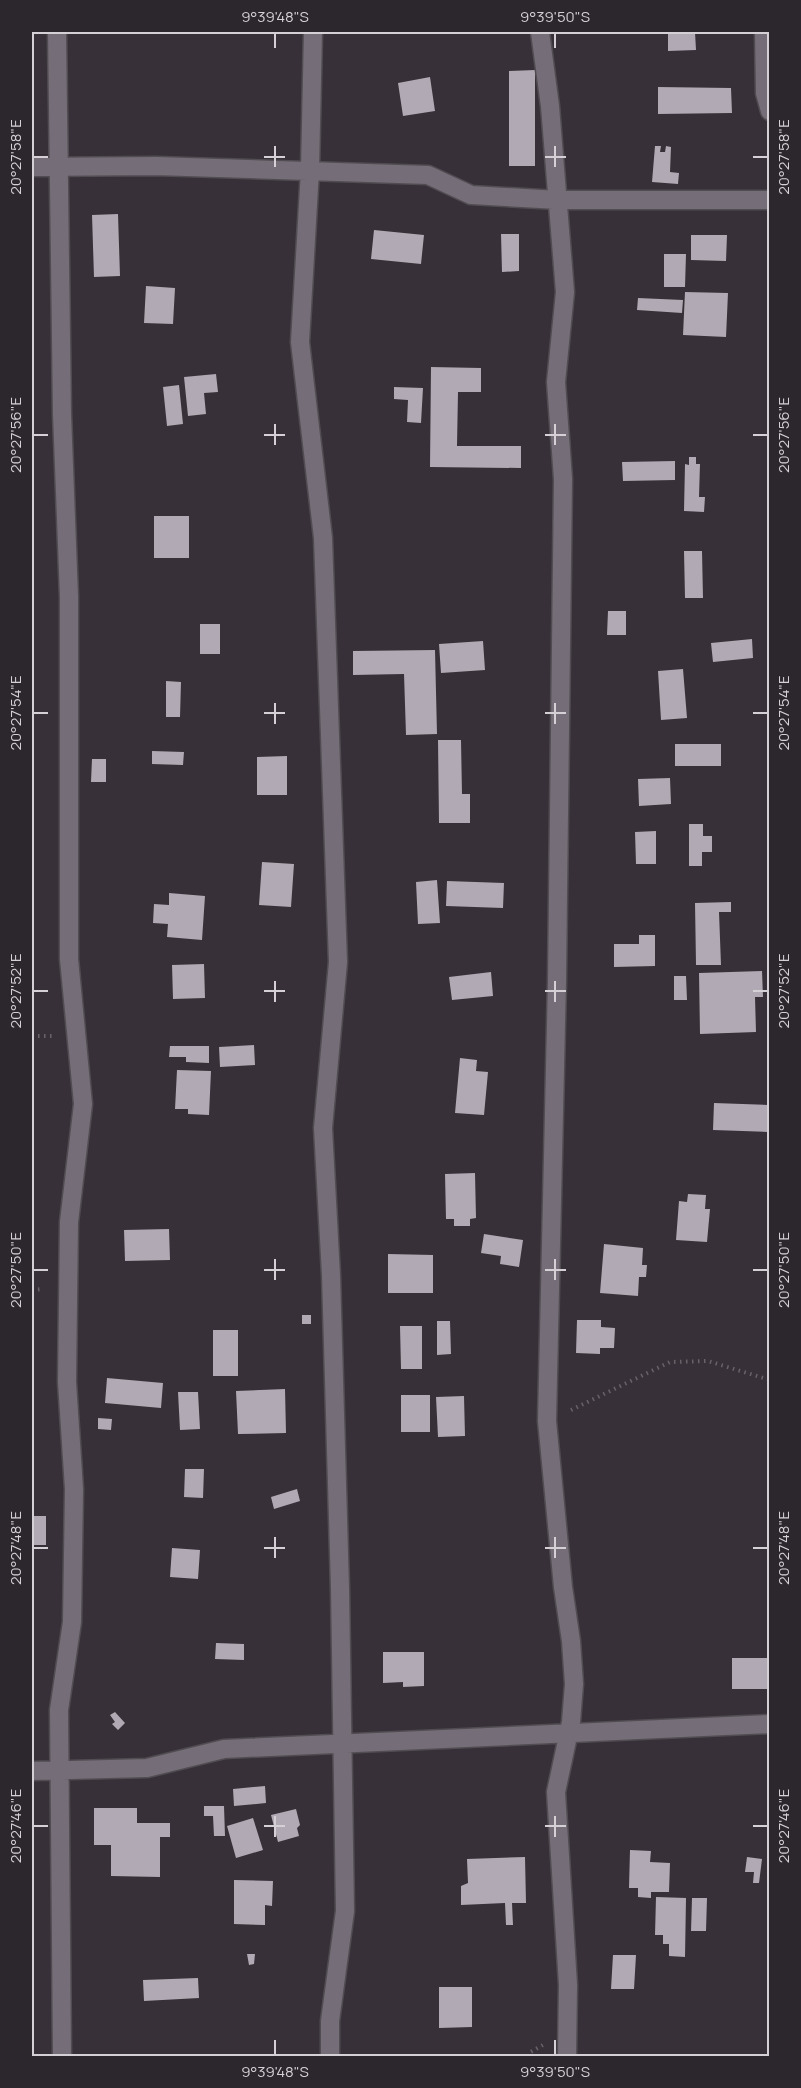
<svg xmlns="http://www.w3.org/2000/svg" width="801" height="2088" viewBox="0 0 801 2088" font-family="Manrope,sans-serif">
	<style>
		.building { fill: #b1a9b3 }
		.lines { fill: none; stroke-linecap: round; stroke-linejoin: round }
		.minor-casing { stroke: #514c52; stroke-width: 21 }
		.path { stroke: #696269; stroke-width: 4; stroke-dasharray: 1.5 4.5; stroke-linecap: butt }
		.minor { stroke: #756d77; stroke-width: 18 }
		.ticks { fill: none; stroke: #d5d0d5; stroke-width: 2 }
		.neatline { fill: none; stroke: #d5d0d5; stroke-width: 2 }
		.ticks-label { font-size: 15px; text-anchor: middle; fill: #d5d0d5 }
	</style>
	<rect width="100%" height="100%" fill="#373038"/>
	<path class="building" d="M668,32H695L696,50L668,51Z
		M535,70V166H509V71Z
		M430,77L435,111L403,116L398,83Z
		M658,87L731,88L732,113L658,114Z
		M655,146H661L660,152H665L666,146L671,147L670,172L679,173L678,184L652,182Z
		M118,214L120,276L94,277L92,215Z
		M374,230L424,235L421,264L371,259Z
		M501,234H519V271L502,272Z
		M691,235H727L726,261L691,260Z
		M664,254H686L685,287H664Z
		M146,286L175,288L173,324L144,323Z
		M685,292L728,293L726,337L683,335Z
		M638,298L683,300L682,313L637,310Z
		M431,367L481,368V392H458L457,446H521V468L430,467Z
		M216,374L218,392L204,393L206,414L188,416L184,377Z
		M179,385L183,424L167,426L163,387Z
		M394,387L423,388L421,423L407,422L408,400L394,399Z
		M689,457H696V464H700L699,497H705L704,512L684,511L685,464L689,465Z
		M675,461V480L623,481L622,462Z
		M154,516H189V558H154Z
		M684,551H702L703,598H685Z
		M608,611H626V635H607Z
		M200,624H220V654H200Z
		M752,639L753,658L713,662L711,643Z
		M483,641L485,670L441,673L439,644Z
		M435,650L437,734L406,735L404,674L353,675V651Z
		M683,669L687,718L661,720L658,671Z
		M166,681L181,682L180,717H166Z
		M438,740H461L462,794H470V823H439Z
		M675,744H721V766H675Z
		M152,751L184,752L183,765L152,764Z
		M287,756V795H257V757Z
		M92,759H106V782H91Z
		M670,778L671,804L639,806L638,779Z
		M689,824H703V836H712V852H702V866H689Z
		M656,831V864H636L635,832Z
		M262,862L294,864L291,907L259,905Z
		M437,880L440,923L418,924L416,882Z
		M447,881L504,883L503,908L446,906Z
		M169,893L205,896L202,940L167,937L168,924L153,923L154,904L169,905Z
		M731,902V912H719L721,965H696L695,903Z
		M639,935H655V966L614,967V944H639Z
		M204,964L205,998L173,999L172,965Z
		M762,971L763,997H755L756,1032L700,1034L699,973Z
		M491,972L493,996L452,1000L449,977Z
		M674,976H686L687,1000H674Z
		M254,1045L255,1065L220,1067L219,1047Z
		M170,1046H209V1063L186,1062V1057H169Z
		M460,1058L477,1060L476,1071L488,1072L484,1115L455,1113Z
		M177,1070L211,1071L209,1115L188,1114V1109H175Z
		M714,1103L769,1105L768,1132L713,1130Z
		M475,1173L476,1218L470,1219V1226H454V1219H446L445,1174Z
		M688,1194L706,1195L705,1209H710L707,1242L676,1240L679,1201L687,1202Z
		M169,1229L170,1260L125,1261L124,1230Z
		M484,1234L523,1240L519,1267L500,1264L501,1256L481,1253Z
		M604,1244L643,1248L642,1265H647L646,1277H639L638,1296L600,1293Z
		M388,1254L433,1255V1293H388Z
		M302,1315H311V1324H302Z
		M577,1320H601V1327L615,1328L614,1348H600V1354L576,1353Z
		M437,1321H450L451,1354L437,1355Z
		M400,1326H422V1369H401Z
		M213,1330H238V1376H213Z
		M107,1378L163,1383L161,1408L105,1403Z
		M285,1389L286,1433L238,1434L236,1391Z
		M178,1392H198L200,1429L180,1430Z
		M401,1395H430V1432H401Z
		M464,1396L465,1436L438,1437L436,1397Z
		M98,1418L112,1419L111,1430L98,1429Z
		M185,1469H204L203,1498L184,1497Z
		M297,1489L300,1501L274,1509L271,1497Z
		M32,1516H46V1545H32Z
		M172,1548L200,1550L198,1579L170,1577Z
		M216,1643L244,1644V1660L215,1659Z
		M383,1652H424V1686L403,1687V1682L383,1683Z
		M732,1658H770V1689H732Z
		M115,1712L125,1723L118,1730L112,1724L115,1722L110,1715Z
		M265,1786L266,1803L234,1806L233,1789Z
		M204,1806H224L225,1836H214L213,1816H204Z
		M94,1808H137V1823H170V1837H160V1877L111,1876V1845H94Z
		M296,1809L300,1825L297,1828L299,1836L278,1842L271,1815Z
		M253,1818L263,1850L236,1858L227,1826Z
		M630,1850L651,1851L650,1862L670,1863L669,1892H651V1898L638,1897V1888H629Z
		M525,1857L526,1903H512L513,1925H506L505,1903L461,1905V1886L468,1883L467,1859Z
		M747,1857L762,1859L759,1883H753L754,1872H745Z
		M234,1880L273,1881L272,1906L265,1905V1925L234,1924Z
		M656,1897L686,1898L685,1957L669,1956V1944H663V1935H655Z
		M692,1898H707L706,1931H691Z
		M247,1954H255L254,1964L249,1965Z
		M613,1955H636L634,1989H611Z
		M198,1978L199,1998L144,2001L143,1980Z
		M439,1987H472V2027L439,2028Z"/>
	<g class="lines">
		<defs>
			<path id="minor" d="M57,32L62,414L69,597V959L83,1104L69,1222L67,1382L74,1489L72,1622L59,1710L62,2056
				M313,32L310,170L300,342L323,538L338,962L323,1128L331,1275L340,1588L345,1911L330,2021V2056
				M540,32L550,106L565,292L556,382L563,479L557,980L547,1421L563,1587L571,1641L574,1684L571,1722L556,1792L568,1985L567,2056
				M764,32L765,93L770,111
				M32,167L156,166L428,175L471,195L558,200H770
				M32,1771L147,1768L224,1749L770,1724"/>
		</defs>
		<use href="#minor" class="minor-casing"/>
		<path class="path" d="M32,1036H52
			M32,1290L43,1289
			M571,1410L670,1362L708,1361L770,1380
			M527,2056L529,2053L543,2045"/>
		<use href="#minor" class="minor"/>
	</g>
	<path class="ticks" d="M275,33V48M555,33V48M275,146V167M555,146V167M33,157H48M264,157H285M545,157H566M753,157H768M275,424V445M555,424V445M33,435H48M264,435H285M545,435H566M753,435H768M275,703V724M555,703V724M33,713H48M264,713H285M545,713H566M753,713H768M275,981V1002M555,981V1002M33,991H48M264,991H285M545,991H566M753,991H768M275,1259V1280M555,1259V1280M33,1270H48M264,1270H285M545,1270H566M753,1270H768M275,1537V1558M555,1537V1558M33,1548H48M264,1548H285M545,1548H566M753,1548H768M275,1816V1837M555,1816V1837M33,1826H48M264,1826H285M545,1826H566M753,1826H768M275,2040V2055M555,2040V2055"/>
	<rect width="801" height="2088" fill="none" stroke="#2c262d" stroke-width="66"/>
	<rect x="33" y="33" width="735" height="2022" class="neatline"/>
	<g class="ticks-label">
		<text x="275" y="22">9°39'48"S</text>
		<text x="555" y="22">9°39'50"S</text>
		<text transform="translate(784 157) rotate(-90)" y="5">20°27'58"E</text>
		<text transform="translate(16 157) rotate(-90)" y="5">20°27'58"E</text>
		<text transform="translate(784 435) rotate(-90)" y="5">20°27'56"E</text>
		<text transform="translate(16 435) rotate(-90)" y="5">20°27'56"E</text>
		<text transform="translate(784 713) rotate(-90)" y="5">20°27'54"E</text>
		<text transform="translate(16 713) rotate(-90)" y="5">20°27'54"E</text>
		<text transform="translate(784 991) rotate(-90)" y="5">20°27'52"E</text>
		<text transform="translate(16 991) rotate(-90)" y="5">20°27'52"E</text>
		<text transform="translate(16 1270) rotate(-90)" y="5">20°27'50"E</text>
		<text transform="translate(784 1270) rotate(-90)" y="5">20°27'50"E</text>
		<text transform="translate(784 1548) rotate(-90)" y="5">20°27'48"E</text>
		<text transform="translate(16 1548) rotate(-90)" y="5">20°27'48"E</text>
		<text transform="translate(784 1826) rotate(-90)" y="5">20°27'46"E</text>
		<text transform="translate(16 1826) rotate(-90)" y="5">20°27'46"E</text>
		<text x="275" y="2077">9°39'48"S</text>
		<text x="555" y="2077">9°39'50"S</text>
	</g>
</svg>
